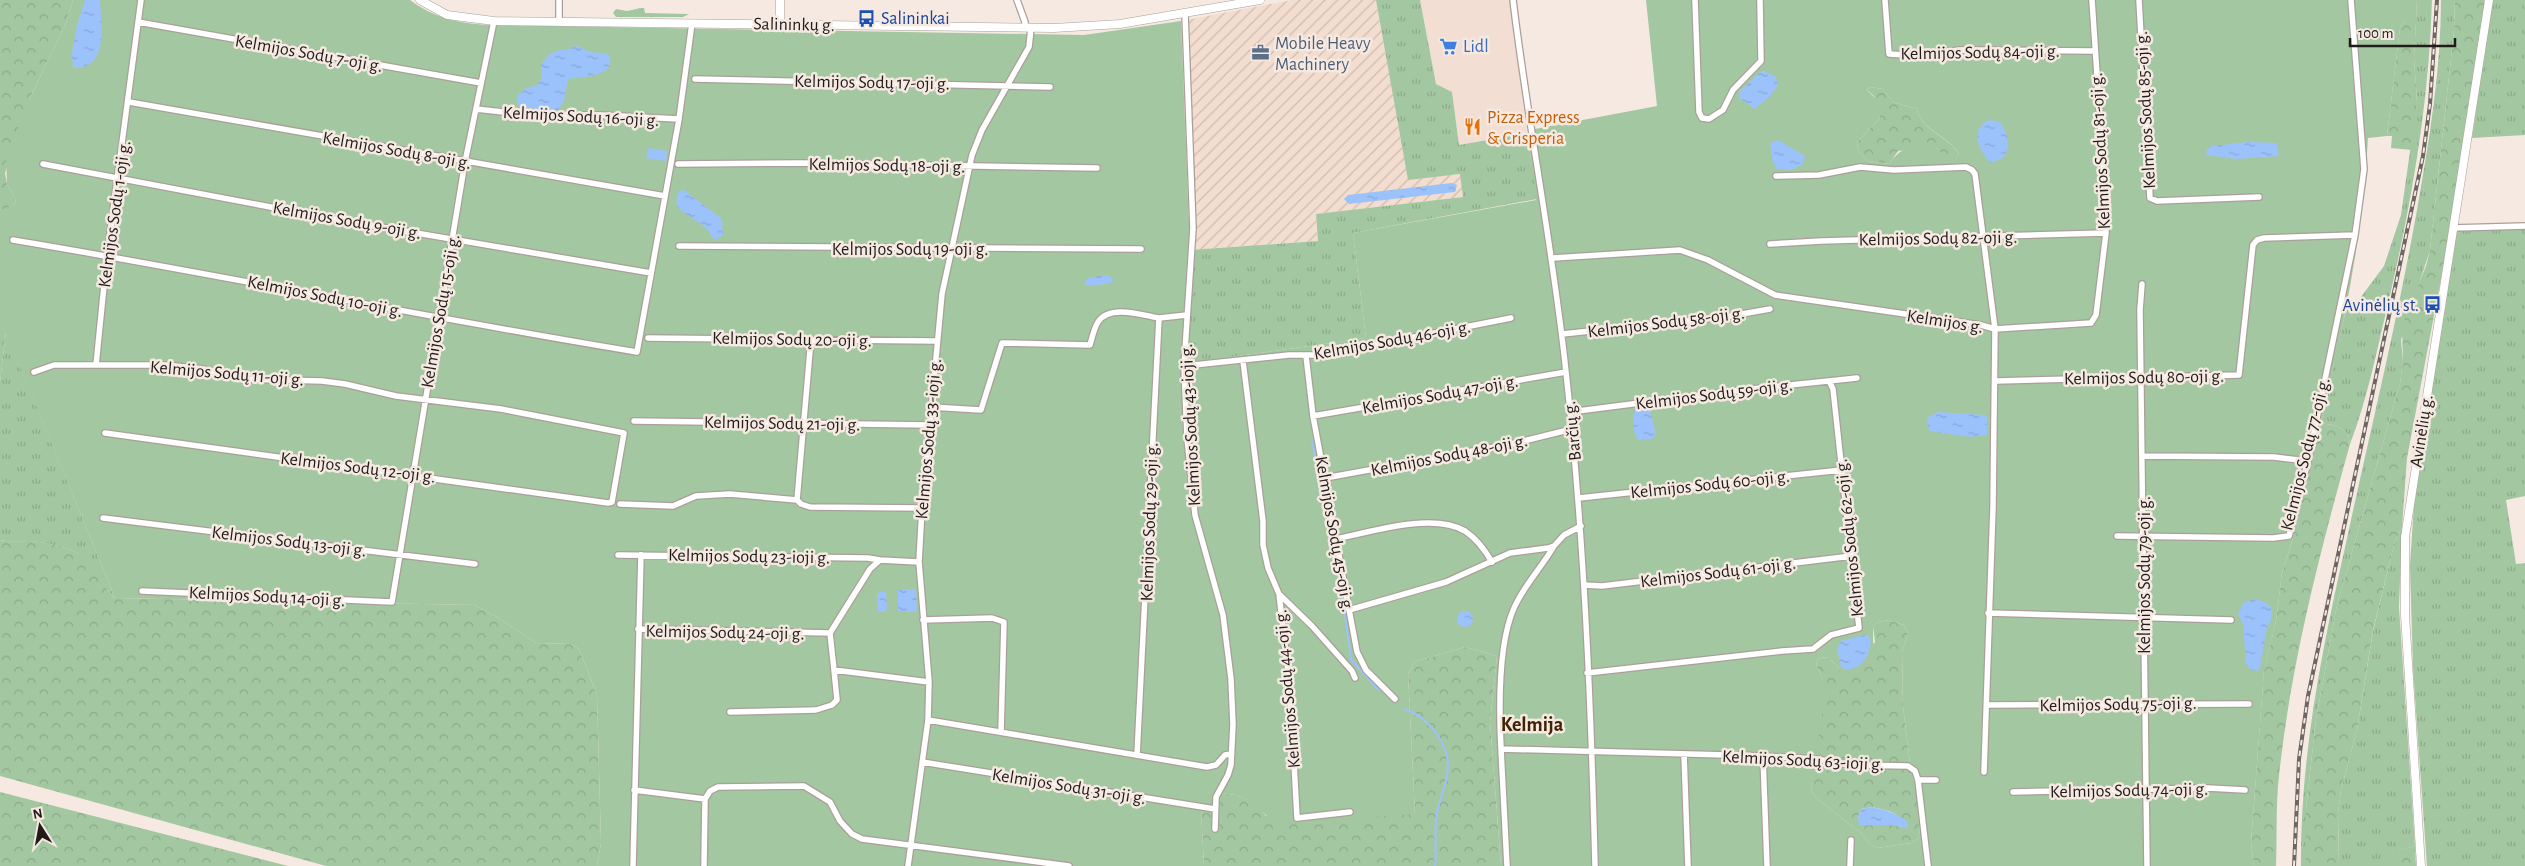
<svg xmlns="http://www.w3.org/2000/svg" width="2525" height="866" viewBox="0 0 2525 866" font-family="'Alegreya Sans',sans-serif">
	<style>
		.built { fill: #f2ded2 }
		.industrial { fill: url(#industrial-furrows) }
		.grass { fill: url(#grass-tufts) }
		.forest { fill: url(#forest-crowns); fill-rule: evenodd }
		.green { fill: #a3c7a0; fill-rule: evenodd }
		.water { fill: url(#water-ripples) }
		.lines { fill: none; stroke-linecap: round; stroke-linejoin: round }
		.stream { stroke: #9cc2fc; stroke-width: 2 }
		.street-casing { stroke: #ab9f99; stroke-width: 8 }
		.secondary-casing { stroke: #ab9f99; stroke-width: 9 }
		.street { stroke: #fff; stroke-width: 5.5 }
		.secondary { stroke: #fff; stroke-width: 8 }
		.rail-casing { stroke: #6e6662; stroke-width: 4 }
		.rail { stroke: #f5e9e2; stroke-width: 2; stroke-dasharray: 5.5; stroke-linecap: butt }
		.labels { text-anchor: middle; stroke-width: 5; stroke-linejoin: round; paint-order: stroke }
		.transit-label { font-size: 18px; fill: #164399; stroke: #f5e9e2; text-anchor: start }
		.street-label { font-size: 18px; fill: #211c1a; stroke: #f5e9e2 }
		.service-label { font-size: 18px; fill: #4e5e75; stroke: #f5e9e2; text-anchor: start }
		.shop-label { font-size: 18px; fill: #366cbe; stroke: #f5e9e2; text-anchor: start }
		.food-label { font-size: 18px; fill: #c56008; stroke: #f5e9e2; text-anchor: start }
		.quarter-label { font-size: 20px; font-weight: bold; fill: #3f2304; stroke: #f5e9e2 }
	</style>
	<defs>
		<pattern id="industrial-furrows" width="10" height="10" patternUnits="userSpaceOnUse" patternTransform="scale(1.25)"><rect width="10" height="10" fill="#f2ddcf"/><path d="M-1 1l2-2M0 10L10 0M9 11l2-2" fill="none" stroke="#cfbdb1"/></pattern>
		<pattern id="grass-tufts" width="24" height="20" patternUnits="userSpaceOnUse" patternTransform="scale(1.25)"><rect width="24" height="20" fill="#a3c7a0"/><path d="M3 7l-1-3M5 7V3M7 7l1-3M15 17l-1-3M17 17v-4M19 17l1-3" fill="none" stroke="#8caa89"/></pattern>
		<pattern id="forest-crowns" width="20" height="18" patternUnits="userSpaceOnUse" patternTransform="scale(1.25)"><rect width="20" height="18" fill="#a3c7a0"/><path d="M2 6a3 3 0 1 1 6 0M12 15a3 3 0 1 1 6 0" fill="none" stroke="#8caa89"/></pattern>
		<pattern id="water-ripples" width="26" height="14" patternUnits="userSpaceOnUse" patternTransform="scale(1.25)"><rect width="26" height="14" fill="#9cc2fc"/><path d="M2 4q2-2 4 0t4 0M15 11q2-2 4 0t4 0" fill="none" stroke="#86a6d7"/></pattern>
	</defs>
	<rect width="100%" height="100%" fill="#f5e9e2"/>
	<path class="built" d="M1420,0H1510L1527,133L1459,145L1452,92L1436,84Z"/>
	<path class="industrial" d="M1292,0H1376L1408,179L1461,174L1463,197L1316,214L1318,241L1190,250L1181,21Z"/>
	<path class="grass" d="M1376,0H1420L1436,84L1452,92L1459,145L1527,133L1537,199L1353,233L1366,338L1181,364L1190,250L1318,241L1316,214L1463,197L1460,174L1408,180Z
		M2417,0H2432C2429,104 2411,207 2387,308C2376,354 2367,400 2350,444C2348,426 2335,426 2321,423L2348,300L2358,301L2384,266L2401,215L2417,102L2414,58Z
		M2441,0H2455L2454,31L2430,250L2401,340L2403,362L2400,383L2337,605L2316,719L2306,809V866H2301C2300,756 2322,650 2346,543C2370,432 2397,322 2417,210C2429,141 2441,71 2441,0Z
		M2492,0H2525V135L2472,138Z
		M641,8H644L645,13L689,14L683,17H616L613,13L616,9L627,11Z
		M2525,229V496L2506,500L2516,564L2525,563V866H2427L2413,669L2410,566L2414,504L2457,231Z
		M6,331L115,598C102,586 96,569 82,556C74,548 39,541 27,541C18,541 9,542 0,540V382Z
		M2402,527L2399,607L2415,846L2397,851V866H2339L2338,813L2341,790L2357,730L2373,631L2395,541Z"/>
	<path class="forest" d="M0,0H73L66,23L31,96L5,173L7,184L16,200L14,205L6,209L0,210Z
		M2455,0H2484V8L2443,268L2407,458L2402,527L2395,541L2373,630L2357,730L2341,790L2338,813L2339,866H2306V809L2316,719L2337,605L2400,383L2403,362L2402,326L2426,266L2430,250L2454,31Z
		M2406,21H2416L2414,58L2417,102L2412,150L2391,148L2392,136H2387L2400,28Z
		M1870,87L1883,89L1893,102L1917,109C1922,131 1948,136 1959,154L1956,158L1947,159L1936,148L1898,151L1889,164L1867,161L1858,150L1857,142L1880,118L1874,96L1867,90Z
		M0,327L6,331L0,382Z
		M2321,423C2335,426 2348,426 2350,444C2319,556 2289,670 2278,786C2276,812 2277,840 2276,866H2254L2251,843L2264,670L2276,621L2282,573L2292,541Z
		M0,540C9,542 18,541 27,541C42,541 75,548 86,558C99,570 102,587 115,598L474,605L497,617L536,643L571,644L579,649L597,695L601,843L597,866H326L0,776Z
		M1889,620L1904,625L1908,633L1902,652L1903,707L1911,771L1917,791L1920,837L1911,843L1877,848L1871,845L1861,833L1815,797L1811,789L1823,679L1816,665L1818,659L1824,657L1832,661L1843,673L1875,642L1873,626L1878,622ZM1872,807C1891,811 1898,812 1908,828L1858,818L1861,809Z
		M1465,647L1497,656L1490,722L1501,866H1204L1201,811L1220,794C1239,792 1255,803 1266,816L1415,814L1408,674L1414,662Z
		M0,792L288,866H0Z
		M2415,846L2416,866H2397L2396,851Z"/>
	<path class="green" d="M73,0H410C434,18 458,23 487,25L1084,35L1181,21L1190,250L1181,364L1366,338L1353,233L1536,200L1528,136L1535,129L1657,106L1646,0H2417L2416,21H2406L2400,28L2387,136L2368,138C2361,274 2324,409 2292,541L2282,573L2276,621L2264,671L2251,843L2254,866H1501L1490,722L1497,656L1465,647L1414,662L1408,674L1415,814L1278,824C1259,812 1246,791 1220,794L1218,796V810L1204,809L1201,811L1204,866H597L601,843L597,695L579,649L571,644L536,643L497,617L474,605L115,598L6,332L0,327V210L14,205L16,200L7,184L6,158L31,96L66,23ZM1870,87L1883,89L1893,102L1917,109C1922,131 1949,136 1959,154L1956,158H1947L1936,148C1912,148 1904,143 1889,164L1867,161L1858,150L1857,142L1880,118L1877,100L1867,90ZM1889,620L1904,625L1908,633L1902,652L1903,707L1911,771L1917,791L1920,837L1911,843L1877,848L1871,845L1861,833L1815,797L1811,789L1825,695L1823,679L1816,665L1818,659L1824,657L1832,661L1843,673C1877,676 1873,652 1873,626L1878,622Z"/>
	<path class="water" d="M85,0H100C101,22 110,70 73,68L72,53L77,25Z
		M575,46C582,46 585,51 592,52C599,54 602,51 609,55C618,77 581,77 568,79L564,101L558,110L549,112L517,105L518,95L526,88L538,85L542,77L541,64C546,60 548,54 554,52C562,48 568,52 575,46Z
		M1764,71L1776,77L1778,85L1770,96L1755,109L1739,98V92L1759,73Z
		M1989,120L2000,122C2008,134 2012,146 2003,158L1991,163C1979,152 1969,129 1989,120Z
		M1778,140L1805,156L1803,164L1792,170L1777,169L1773,163L1770,143Z
		M2248,142L2277,143L2279,156L2237,159L2206,155L2207,150L2211,146Z
		M648,148L667,151L666,161L646,158Z
		M1452,183L1457,185L1455,192L1349,204L1344,199L1348,195Z
		M684,190L722,219L723,235L715,240L705,227L679,209L676,202L679,191Z
		M1108,275L1113,279L1112,283L1090,286L1084,284L1088,278Z
		M1645,406L1650,411L1656,434L1652,439L1639,440C1633,435 1631,414 1636,408Z
		M1938,412L1984,415L1987,417V435L1969,437L1929,431L1927,418Z
		M916,589L917,612H898V590Z
		M880,592H886L887,609L884,612H878L877,594Z
		M2256,599L2265,602L2272,608L2271,621L2267,627L2260,668L2257,671L2250,670L2246,663L2243,624L2238,613L2244,602Z
		M1457 619a8 8 0 1 1 16 0a8 8 0 1 1-16 0Z
		M1864,635H1868L1871,640C1868,659 1864,667 1845,670L1841,667L1837,649L1841,641Z
		M1872,807C1886,810 1897,813 1908,822V829C1891,823 1877,826 1859,825L1858,818L1861,809Z"/>
	<g class="lines">
		<path class="stream" d="M1312,440L1343,599L1351,660L1379,690
			M1404,709C1429,717 1453,747 1447,775C1445,790 1437,804 1436,820C1434,835 1437,850 1435,866"/>
		<defs>
			<path id="street" d="M559,0V21
				M1017,0L1025,22V28
				M1513,0C1528,125 1553,248 1566,372C1584,536 1591,701 1595,866
				M1695,0L1699,112L1702,118L1709,119L1723,110L1733,90L1761,61L1760,0
				M1885,0L1889,54L1906,55L1961,50L2094,51
				M2139,0L2150,198L2157,201L2259,197
				M1185,14L1193,228L1184,366L1187,438L1195,515L1223,615L1231,679L1233,724L1231,765L1228,775L1216,797L1215,829
				M138,22L481,83
				M695,79L1050,87
				M129,102L665,196
				M476,109L529,115H600L679,119L692,23
				M43,164L334,219L651,273
				M678,164L802,163L1097,168
				M1776,176L1819,175L1860,167L1894,170L1966,167L1972,170L1975,174L1995,329L2091,323L2096,315L2106,233V209L2092,0
				M2453,228L2525,226
				M13,240C222,275 428,318 637,352L679,119
				M1770,244L1821,241L2106,233
				M679,246L1141,249
				M1553,258L1680,250L1708,260L1775,295L1981,325L1995,329L1993,507L1984,772
				M2142,284L2140,310L2147,866
				M1562,334L1725,317L1770,309
				M648,338L937,341
				M1306,356L1313,416L1357,652L1366,670L1395,699
				M1243,361L1263,521V545L1268,568L1279,594L1290,688L1297,818L1350,812
				M96,365L107,256L141,0
				M1184,366L1289,355H1323L1511,318
				M34,372L54,365H165L203,369L248,379L322,381L345,384L396,396L501,409L624,433L612,502L608,503L105,433
				M1996,381L2239,375L2253,245L2257,240L2264,238L2355,235L2364,169L2351,0
				M931,407L981,410L1002,343L1090,345C1092,338 1094,328 1098,322C1109,304 1142,315 1159,318
				M1570,412L1733,391L1857,378
				M1313,416L1566,372
				M634,421L930,425
				M2143,456L2274,457L2308,461
				M1325,478L1511,444L1572,429
				M1579,498L1842,470
				M797,500L811,339
				M620,504L673,506L696,496L730,494L797,500L801,504L810,507L922,508
				M103,518L475,564
				M2117,536L2273,538L2289,536L2308,461L2355,235
				M1336,539C1371,532 1432,512 1465,531C1477,539 1485,550 1492,562
				M618,555L868,558L880,560
				M1584,585L1602,586L1852,556
				M142,591L392,602L465,162L494,21
				M1279,594L1312,626L1352,671L1355,678
				M1349,610L1446,582L1510,553L1548,548L1554,546L1564,535L1581,526
				M1988,613L2231,620
				M923,620L992,618L1004,622L1001,732
				M638,629L830,633L870,569L880,560L919,562
				M830,633L834,670
				M1587,673L1782,651L1813,649L1831,635L1859,628L1833,389L1829,381
				M1987,705L2249,704
				M730,712L816,710L832,705L837,700L834,670L929,682
				M928,720L1207,767L1216,765L1225,755L1231,754
				M1501,749C1499,709 1498,644 1514,608C1524,585 1542,567 1554,546
				M1684,754L1688,866
				M1137,755L1159,318L1187,315
				M1763,756L1767,866
				M922,762L1215,809
				M1918,780H1936
				M634,790L705,799
				M2013,792L2208,788L2245,790
				M633,866L641,555
				M704,866L705,799L710,791L718,787L804,786L830,802L840,821L852,834L862,839L1069,866
				M908,866L928,720L929,682L919,562L922,508L942,294L972,155L982,130L1029,47L1031,28
				M1507,866L1501,749L1763,756L1816,759L1852,765L1908,766L1915,771L1918,780L1928,866
				M1850,866L1851,840"/>
			<path id="secondary" d="M420,0L447,15L494,21L1054,28L1120,24L1260,0
				M780,24V0
				M2421,866L2405,615V537L2489,0"/>
		</defs>
		<use href="#street" class="street-casing"/>
		<use href="#secondary" class="secondary-casing"/>
		<use href="#street" class="street"/>
		<use href="#secondary" class="secondary"/>
		<defs>
			<path id="rail" d="M2294,866L2299,759L2308,696L2423,156L2430,104L2437,0"/>
		</defs>
		<use href="#rail" class="rail-casing"/>
		<use href="#rail" class="rail"/>
	</g>
	<defs>
		<symbol id="bus-bare" viewBox="-9 -9 18 18"><path d="M-5-6H5V4H4V6H2V4H-2V6H-4V4H-5ZM-3.5-4V0h7V-4ZM-3.5 1.2v1.5H-2V1.2ZM2 1.2v1.5H3.5V1.2Z" fill="#1a4fb4" stroke="#f5e9e2" stroke-width="2.5" paint-order="stroke"/></symbol>
		<symbol id="supermarket-bare" viewBox="-9 -9 18 18"><path d="M-6-5.5h2.5l.6 2H6L4.5 2H-2.5L-4.4-4H-6ZM-1.5 3.2a1.3 1.3 0 1 0 .1 0ZM3 3.2a1.3 1.3 0 1 0 .1 0Z" fill="#3f7fe0" stroke="#f5e9e2" stroke-width="2.5" paint-order="stroke"/></symbol>
		<symbol id="office-bare" viewBox="-9 -9 18 18"><path d="M-6-3h4V-5.5h4V-3h4V5H-6ZM-1-4.5V-3h2v-1.5ZM-6 0V1H6V0Z" fill="#5c6f8a" stroke="#f5e9e2" stroke-width="2.5" paint-order="stroke"/></symbol>
		<symbol id="restaurant-bare" viewBox="-9 -9 18 18"><path d="M-5-6h1v4h1v-4h1v4h1v-4h1v5L-1.5 .5V6h-2V.5L-5-1ZM5-6V6H3V1.5H1.5Q1.5-4 5-6Z" fill="#e8710a" stroke="#f5e9e2" stroke-width="2.5" paint-order="stroke"/></symbol>
	</defs>
	<g fill-rule="evenodd">
		<use href="#bus-bare" x="854" y="6" width="25" height="25"/>
		<use href="#supermarket-bare" x="1436" y="34" width="25" height="25"/>
		<use href="#office-bare" x="1248" y="40" width="25" height="25"/>
		<use href="#restaurant-bare" x="1460" y="114" width="25" height="25"/>
		<use href="#bus-bare" x="2420" y="292" width="25" height="25"/>
	</g>
	<g class="labels">
		<g class="transit-label">
			<text x="881" y="24">Salininkai</text>
			<text x="2419" y="311" text-anchor="end">Avinėlių st.</text>
		</g>
		<g class="street-label">
			<text transform="translate(794 24) rotate(1)" y="6">Salininkų g.</text>
			<text transform="translate(1980 52) rotate(-1)" y="6">Kelmijos Sodų 84-oji g.</text>
			<text transform="translate(309 53) rotate(10)" y="6">Kelmijos Sodų 7-oji g.</text>
			<text transform="translate(872 82) rotate(1)" y="6">Kelmijos Sodų 17-oji g.</text>
			<text transform="translate(2145 110) rotate(-93)" y="6">Kelmijos Sodų 85-oji g.</text>
			<text transform="translate(581 116) rotate(3)" y="6">Kelmijos Sodų 16-oji g.</text>
			<text transform="translate(397 150) rotate(10)" y="6">Kelmijos Sodų 8-oji g.</text>
			<text transform="translate(2100 151) rotate(-93)" y="6">Kelmijos Sodų 81-oji g.</text>
			<text transform="translate(887 165) rotate(1)" y="6">Kelmijos Sodų 18-oji g.</text>
			<text transform="translate(114 214) rotate(-82)" y="6">Kelmijos Sodų 1-oji g.</text>
			<text transform="translate(347 220) rotate(10)" y="6">Kelmijos Sodų 9-oji g.</text>
			<text transform="translate(1938 238) rotate(-1)" y="6">Kelmijos Sodų 82-oji g.</text>
			<text x="910" y="255">Kelmijos Sodų 19-oji g.</text>
			<text transform="translate(325 296) rotate(11)" y="6">Kelmijos Sodų 10-oji g.</text>
			<text transform="translate(440 311) rotate(-80)" y="6">Kelmijos Sodų 15-oji g.</text>
			<text transform="translate(1945 321) rotate(9)" y="6">Kelmijos g.</text>
			<text transform="translate(1666 322) rotate(-7)" y="6">Kelmijos Sodų 58-oji g.</text>
			<text transform="translate(792 339) rotate(1)" y="6">Kelmijos Sodų 20-oji g.</text>
			<text transform="translate(1392 340) rotate(-10)" y="6">Kelmijos Sodų 46-oji g.</text>
			<text transform="translate(227 373) rotate(5)" y="6">Kelmijos Sodų 11-oji g.</text>
			<text transform="translate(2144 377) rotate(-1)" y="6">Kelmijos Sodų 80-oji g.</text>
			<text transform="translate(1440 394) rotate(-10)" y="6">Kelmijos Sodų 47-oji g.</text>
			<text transform="translate(1714 394) rotate(-7)" y="6">Kelmijos Sodų 59-oji g.</text>
			<text transform="translate(782 423) rotate(1)" y="6">Kelmijos Sodų 21-oji g.</text>
			<text transform="translate(1190 425) rotate(-93)" y="6">Kelmijos Sodų 43-ioji g.</text>
			<text transform="translate(1572 431) rotate(-96)" y="6">Barčių g.</text>
			<text transform="translate(2421 431) rotate(-81)" y="6">Avinėlių g.</text>
			<text transform="translate(928 439) rotate(-85)" y="6">Kelmijos Sodų 33-ioji g.</text>
			<text transform="translate(2305 454) rotate(-76)" y="6">Kelmijos Sodų 77-oji g.</text>
			<text transform="translate(1449 455) rotate(-11)" y="6">Kelmijos Sodų 48-oji g.</text>
			<text transform="translate(358 467) rotate(7)" y="6">Kelmijos Sodų 12-oji g.</text>
			<text transform="translate(1710 484) rotate(-6)" y="6">Kelmijos Sodų 60-oji g.</text>
			<text transform="translate(1149 522) rotate(-88)" y="6">Kelmijos Sodų 29-oji g.</text>
			<text transform="translate(1335 534) rotate(80)" y="6">Kelmijos Sodų 45-oji g.</text>
			<text transform="translate(1849 538) rotate(-96)" y="6">Kelmijos Sodų 62-oji g.</text>
			<text transform="translate(289 541) rotate(7)" y="6">Kelmijos Sodų 13-oji g.</text>
			<text transform="translate(749 556) rotate(1)" y="6">Kelmijos Sodų 23-ioji g.</text>
			<text transform="translate(1718 572) rotate(-7)" y="6">Kelmijos Sodų 61-oji g.</text>
			<text transform="translate(2144 575) rotate(-90)" y="6">Kelmijos Sodų 79-oji g.</text>
			<text transform="translate(267 596) rotate(3)" y="6">Kelmijos Sodų 14-oji g.</text>
			<text transform="translate(725 632) rotate(1)" y="6">Kelmijos Sodų 24-oji g.</text>
			<text transform="translate(1287 689) rotate(-95)" y="6">Kelmijos Sodų 44-oji g.</text>
			<text transform="translate(2118 704) rotate(-1)" y="6">Kelmijos Sodų 75-oji g.</text>
			<text transform="translate(1803 760) rotate(3)" y="6">Kelmijos Sodų 63-ioji g.</text>
			<text transform="translate(1069 786) rotate(9)" y="6">Kelmijos Sodų 31-oji g.</text>
			<text transform="translate(2129 790) rotate(-1)" y="6">Kelmijos Sodų 74-oji g.</text>
		</g>
		<g class="service-label">
			<text x="1275" y="49">Mobile Heavy<tspan x="1275" dy="21">Machinery</tspan></text>
		</g>
		<g class="shop-label">
			<text x="1463" y="52">Lidl</text>
		</g>
		<g class="food-label">
			<text x="1487" y="123">Pizza Express<tspan x="1487" dy="21">&amp; Crisperia</tspan></text>
		</g>
		<g class="quarter-label">
			<text x="1532" y="731">Kelmija</text>
		</g>
	</g>
	<g transform="translate(40 826) rotate(349)" stroke="#f5e9e2" stroke-width="4" paint-order="stroke">
	<path d="M0-4L9 19L0 12L-9 19Z" fill="#211c1a"/>
	<text y="-8" font-size="14" font-weight="bold" text-anchor="middle" fill="#211c1a">N</text>
	</g>
	<path d="M2350 38v8h105v-8" fill="none" stroke="#211c1a" stroke-width="2.5"/>
	<text x="2358" y="38" font-size="15" fill="#211c1a" stroke="#f5e9e2" stroke-width="4" paint-order="stroke">100 m</text>
</svg>
